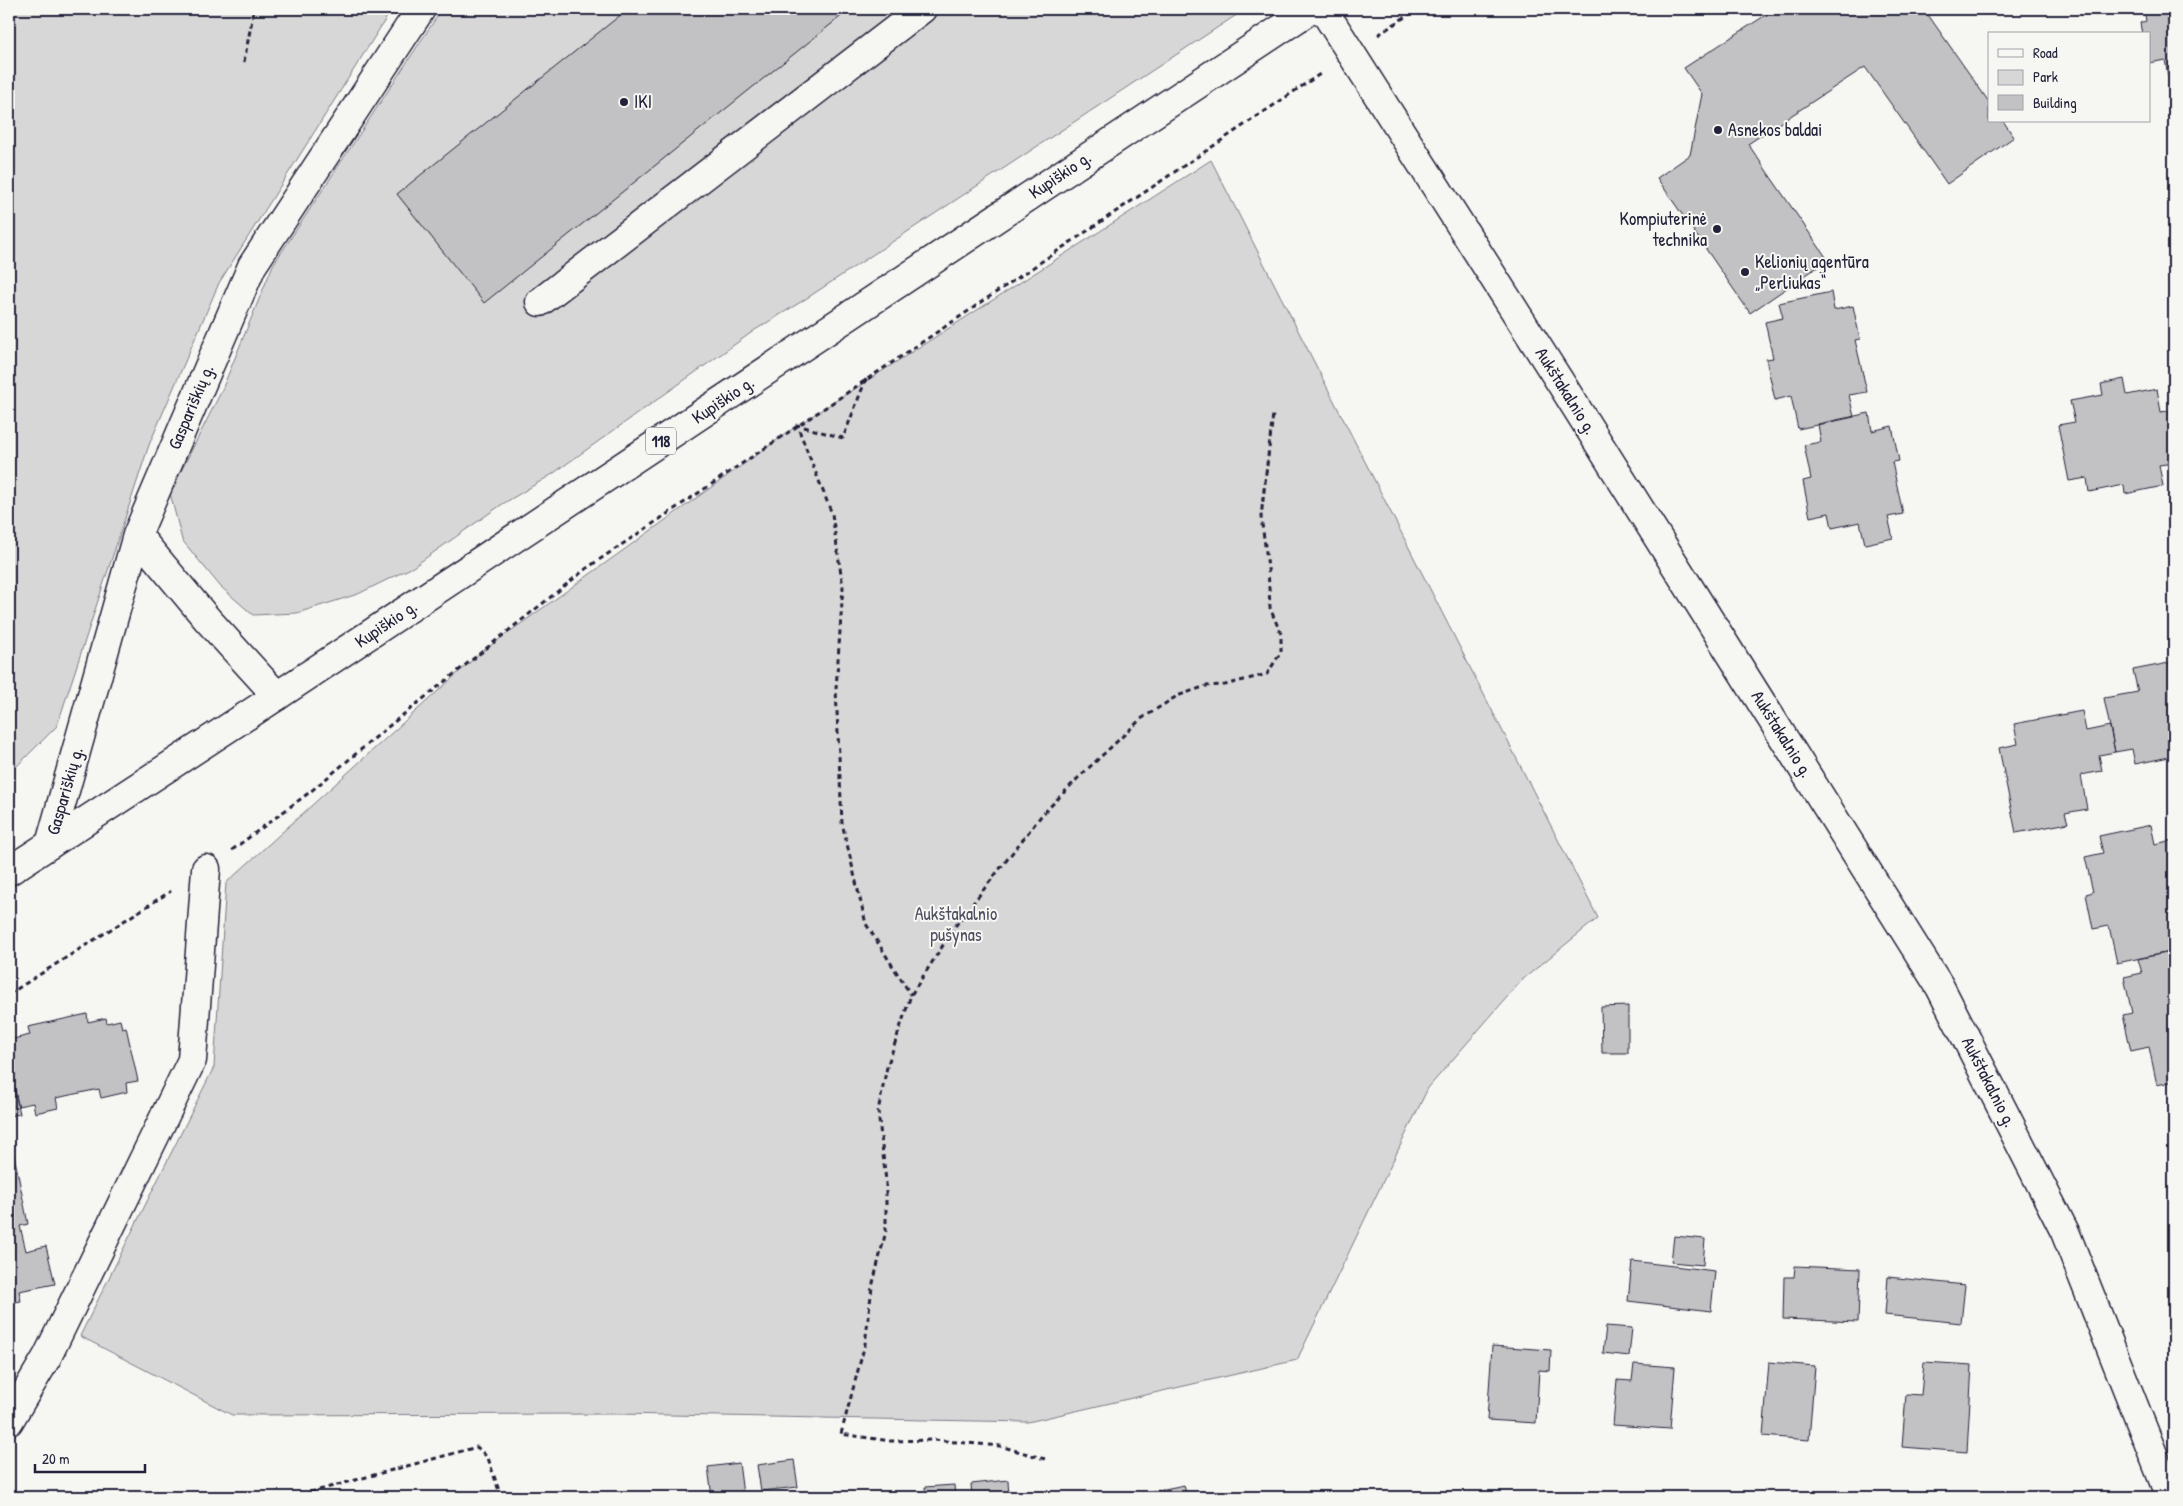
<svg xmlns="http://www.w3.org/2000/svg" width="2183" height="1506" viewBox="0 0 2183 1506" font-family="'Patrick Hand',sans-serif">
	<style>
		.green { fill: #d7d7d7; stroke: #7c7c89 }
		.building { fill: #c2c2c4; stroke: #22223b }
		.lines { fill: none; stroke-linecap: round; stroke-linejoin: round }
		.minor-casing { stroke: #22223b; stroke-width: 31 }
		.primary-casing { stroke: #22223b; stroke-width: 31 }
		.path { stroke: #22223b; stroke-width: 3; stroke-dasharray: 5 4; stroke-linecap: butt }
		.minor { stroke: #f6f6f2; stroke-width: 28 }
		.primary { stroke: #f6f6f2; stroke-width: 28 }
		.poi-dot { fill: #22223b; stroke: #f6f6f2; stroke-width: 2 }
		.labels { text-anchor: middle; stroke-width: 4; stroke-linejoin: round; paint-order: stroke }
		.shield { fill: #f6f6f2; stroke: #626272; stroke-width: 1 }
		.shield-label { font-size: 16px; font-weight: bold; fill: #22223b }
		.poi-label { font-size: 18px; fill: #22223b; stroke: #f6f6f2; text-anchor: start }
		.street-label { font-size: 18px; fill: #22223b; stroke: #f6f6f2 }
		.park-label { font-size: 18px; fill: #4f4f62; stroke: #f6f6f2 }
	</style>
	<rect width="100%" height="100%" fill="#f6f6f2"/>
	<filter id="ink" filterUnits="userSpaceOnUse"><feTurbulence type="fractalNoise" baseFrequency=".02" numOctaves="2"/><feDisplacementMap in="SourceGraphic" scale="10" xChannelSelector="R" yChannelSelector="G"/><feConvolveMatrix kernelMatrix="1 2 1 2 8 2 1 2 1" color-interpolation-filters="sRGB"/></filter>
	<g filter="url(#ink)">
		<path class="green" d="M9,9H392L219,283L149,445L57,726L9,774Z
			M442,9H1244V10L804,300L755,330L551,475L501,505L413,567L358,594L297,613L253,615L220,586L182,540L170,493L221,392L273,265Z
			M1211,160L1598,918L1522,980L1428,1088L1297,1360L1028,1422L618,1414L232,1415L80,1336L214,1067L226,883L480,653L798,425Z"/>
		<path class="building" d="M628,9H850L484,303L397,194Z
			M1775,9H1845L1913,15L1924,9L1989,102V121H2003L2014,137L1947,184L1865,67L1748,144L1828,260L1750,313L1657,178L1690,155L1702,94L1684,68Z
			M2144,9H2174V91L2171,92L2165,60L2149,63V34H2142L2140,23L2146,21Z
			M1831,292L1834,310L1853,306L1860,339L1855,340L1867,392L1849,395L1854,417L1798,429L1791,396L1775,400L1766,359L1773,358L1765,322L1783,318L1779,303Z
			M2124,379L2127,395L2157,389L2161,412L2174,410V463L2159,465L2163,486L2125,494L2124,485L2089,492L2087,478L2069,481L2058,425L2075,422L2070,401L2103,395L2101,384Z
			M1869,413L1872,431L1892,426L1899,461L1892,462L1903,514L1888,517L1893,538L1865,544L1860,522L1832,528L1829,513L1810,517L1803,481L1811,479L1804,445L1821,442L1818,424Z
			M2169,663L2172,673H2174V756L2135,764L2132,749L2115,752L2104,698L2138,692L2133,670Z
			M2082,711L2086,731L2110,726L2115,752L2099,755L2102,771L2081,775L2087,809L2065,813L2068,823L2016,833L1999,748L2018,744L2014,724Z
			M2151,825L2155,844L2173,840L2174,844V929L2170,930L2174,951L2117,963L2109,926L2093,929L2086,894L2093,892L2085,857L2103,853L2099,836Z
			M2174,951V1081L2157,1085L2149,1047L2131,1051L2123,1015L2132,1013L2124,977L2142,973L2138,959Z
			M1628,1006V1053H1602L1601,1007Z
			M87,1014L88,1022L106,1018L107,1023L120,1020L122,1028L126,1027L138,1081L126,1083L127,1092L101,1098L99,1089L56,1098L58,1108L35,1113L33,1103L18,1106L9,1062V1040L30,1035L28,1027Z
			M12,1076L20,1114L9,1116V1077Z
			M9,1145H12L28,1224L20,1226L26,1251L46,1246L55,1284L19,1291L21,1301L9,1303Z
			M1674,1236L1705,1239L1703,1265L1671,1262Z
			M1632,1261L1715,1271L1711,1311L1628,1301Z
			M1795,1266L1860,1269L1858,1322L1783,1319L1784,1277H1794Z
			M1888,1277L1965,1285L1961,1323L1885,1315Z
			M1606,1326L1632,1328L1629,1356L1603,1353Z
			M1492,1346L1551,1350L1550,1371L1539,1370L1536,1423L1487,1420Z
			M1769,1362L1815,1366L1809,1440L1763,1436Z
			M1924,1362L1972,1365L1967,1452L1902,1447L1906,1394L1921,1395Z
			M1634,1364L1675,1367L1670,1429L1613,1425L1617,1380L1632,1381Z
			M794,1460L798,1487L761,1491L757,1465Z
			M739,1463L743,1494L712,1497L708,1467Z
			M1008,1480L1009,1497H972L971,1484Z
			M954,1485L955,1497H926L925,1487Z
			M1184,1485L1187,1497H1126Z"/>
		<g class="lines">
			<defs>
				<path id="minor" d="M1323,9L1562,385L1940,987L2065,1232L2170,1497
					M540,302L922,9
					M137,535L207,619L277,696
					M50,844L137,535L252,266L421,9
					M9,1421L47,1357L192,1060L206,869"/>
				<path id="primary" d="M9,871L277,696L1311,9"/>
			</defs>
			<use href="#minor" class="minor-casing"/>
			<use href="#primary" class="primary-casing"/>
			<path class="path" d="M1378,35L1417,9
				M244,62L254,9
				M866,379L843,438L797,425L832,514L843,587L836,689L842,823L866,924L911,995
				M232,850L310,792L394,722L587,568L1323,72
				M9,994L171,891
				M1045,1459L1000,1446L934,1440L890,1441L841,1434L865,1344L872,1287L886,1231V1181L878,1111L887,1067L911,995L956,925L1041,816L1078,778L1141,719L1177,696L1206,686L1225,685L1267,674L1281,652V634L1270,608L1268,567L1261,517L1273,414L1262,506
				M293,1497L477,1447L488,1458L501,1497"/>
			<use href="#minor" class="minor"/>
			<use href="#primary" class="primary"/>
		</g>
	</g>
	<g class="poi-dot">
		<circle cx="624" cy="102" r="5"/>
		<circle cx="1718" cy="130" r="5"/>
		<circle cx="1717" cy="229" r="5"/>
		<circle cx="1745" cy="272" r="5"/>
	</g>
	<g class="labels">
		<rect class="shield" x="646" y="427.5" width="30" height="27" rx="4"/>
		<g class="shield-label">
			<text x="661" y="447">118</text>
		</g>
		<g class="poi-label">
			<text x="634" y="108">IKI</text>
			<text x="1728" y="136">Asnekos baldai</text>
			<text x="1707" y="225" text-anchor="end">Kompiuterinė<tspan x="1707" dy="21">technika</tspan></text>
			<text x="1755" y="268">Kelionių agentūra<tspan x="1755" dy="21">„Perliukas“</tspan></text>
		</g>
		<g class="street-label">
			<text transform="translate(1060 175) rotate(-34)" y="6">Kupiškio g.</text>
			<text transform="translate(1566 391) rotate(58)" y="6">Aukštakalnio g.</text>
			<text transform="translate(723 400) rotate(-34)" y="6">Kupiškio g.</text>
			<text transform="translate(191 407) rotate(-67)" y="6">Gaspariškių g.</text>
			<text transform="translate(386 624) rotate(-34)" y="6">Kupiškio g.</text>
			<text transform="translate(1782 734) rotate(58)" y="6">Aukštakalnio g.</text>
			<text transform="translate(65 791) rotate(-74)" y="6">Gaspariškių g.</text>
			<text transform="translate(1989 1082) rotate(63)" y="6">Aukštakalnio g.</text>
		</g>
		<g class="park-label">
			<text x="956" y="920">Aukštakalnio<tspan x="956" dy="21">pušynas</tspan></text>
		</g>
	</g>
	<rect width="2183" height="1506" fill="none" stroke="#f6f6f2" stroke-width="30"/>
	<rect x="15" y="15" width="2153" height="1476" fill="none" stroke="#22223b" stroke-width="2" filter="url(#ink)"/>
	<rect x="1988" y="32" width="162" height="90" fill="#f6f6f2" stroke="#a1a1a9"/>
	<rect x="1998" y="49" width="25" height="8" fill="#f6f6f2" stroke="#a1a1a9"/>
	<text x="2033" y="58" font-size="15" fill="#22223b">Road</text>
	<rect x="1998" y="70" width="25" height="15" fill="#d7d7d7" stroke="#a1a1a9"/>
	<text x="2033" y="82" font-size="15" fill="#22223b">Park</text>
	<rect x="1998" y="95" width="25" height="15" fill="#c2c2c4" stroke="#a1a1a9"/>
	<text x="2033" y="108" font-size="15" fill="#22223b">Building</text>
	<path d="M35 1464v8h110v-8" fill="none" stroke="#22223b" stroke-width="2.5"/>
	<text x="42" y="1464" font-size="15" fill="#22223b" stroke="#f6f6f2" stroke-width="4" paint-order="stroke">20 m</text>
</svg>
